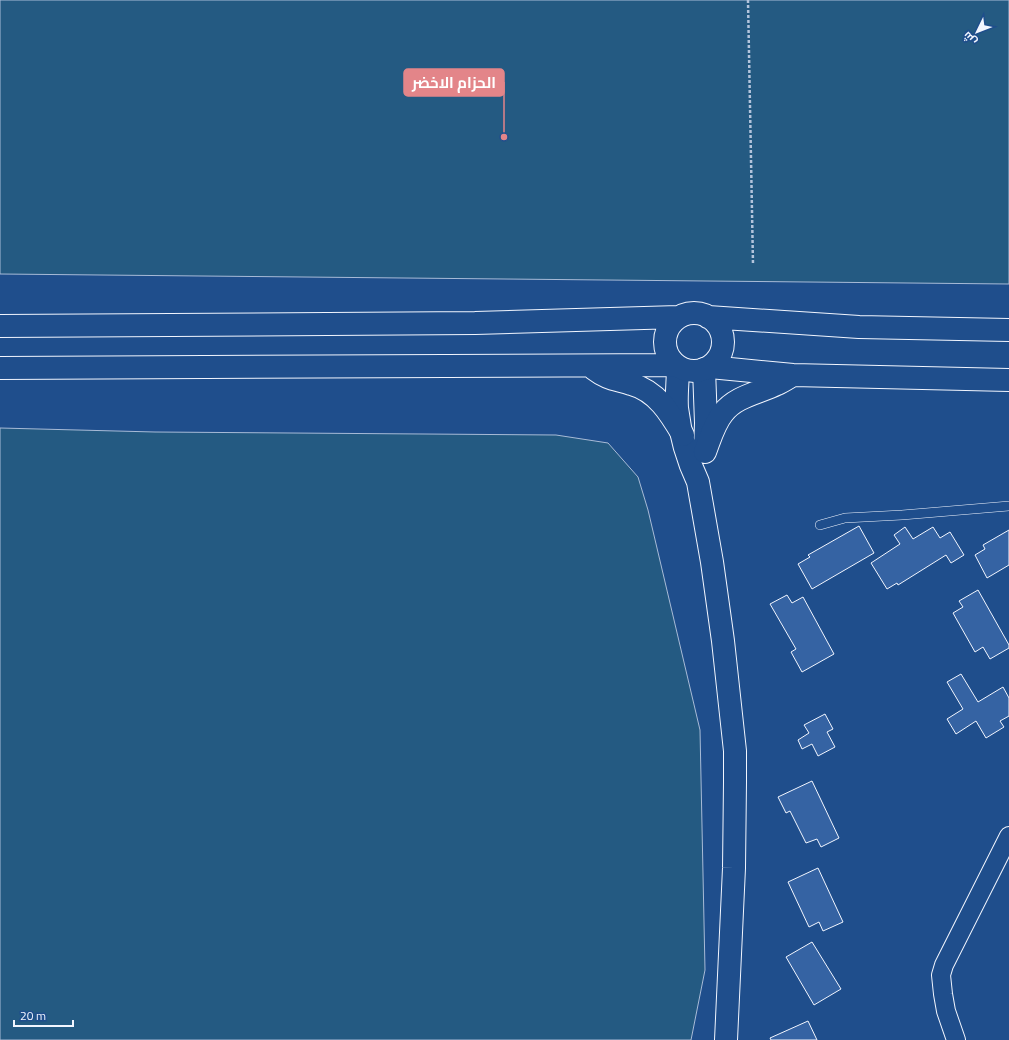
<svg xmlns="http://www.w3.org/2000/svg" width="1009" height="1040" viewBox="0 0 1009 1040" font-family="'Titillium Web',Cairo,sans-serif">
	<style>
		.green { fill: #245a82; stroke: #a8bbd7 }
		.building { fill: #3563a3; stroke: #f2f6ff }
		.lines { fill: none; stroke-linecap: round; stroke-linejoin: round }
		.lane-casing { stroke: #f2f6ff; stroke-width: 10 }
		.street-casing { stroke: #f2f6ff; stroke-width: 20 }
		.secondary-casing { stroke: #f2f6ff; stroke-width: 24 }
		.primary-casing { stroke: #f2f6ff; stroke-width: 24 }
		.path { stroke: #b3c4dc; stroke-width: 2.5; stroke-dasharray: 3 2; stroke-linecap: butt }
		.lane { stroke: #1f4e8c; stroke-width: 9 }
		.street { stroke: #1f4e8c; stroke-width: 18 }
		.secondary { stroke: #1f4e8c; stroke-width: 22 }
		.primary { stroke: #1f4e8c; stroke-width: 22 }
		.leader { fill: none; stroke: #e38589; stroke-width: 1.5 }
		.callout-dot { fill: #e38589; stroke: #1f4e8c; stroke-width: 1.5 }
		.callout { fill: #e38589; stroke: #e38589; stroke-width: 1.5 }
		.callout-label { font-size: 15px; text-anchor: middle; font-weight: bold; fill: #fff }
	</style>
	<rect width="100%" height="100%" fill="#1f4e8c"/>
	<path class="green" d="M0,0H1009V284L0,274Z
		M0,428L155,432L556,435L608,443L638,477L648,510L700,730L705,970L691,1040H0Z"/>
	<path class="building" d="M859,526L874,553L812,589L798,564L810,557L808,555Z
		M905,527L913,539L933,527L940,538L950,532L964,555L951,563L946,555L898,585L897,583L887,589L871,563L900,544L894,535Z
		M1009,530V565L987,578L975,555L985,549L983,545Z
		M978,590L1009,645V648L990,659L983,647L975,652L953,613L963,607L959,601Z
		M787,595L792,603L803,597L834,654L802,672L791,652L796,649L770,604Z
		M961,674L978,702L1003,687L1009,698V716L1000,721L1004,727L986,738L976,721L956,734L947,719L963,709L947,682Z
		M825,714L833,729L827,732L835,747L818,756L812,744L802,749L798,740L809,733L804,725Z
		M812,781L839,838L821,847L817,839L806,843L790,811L786,813L778,797Z
		M818,868L843,922L823,931L819,922L809,927L788,882Z
		M812,942L841,989L814,1005L786,957Z
		M808,1021L817,1040H771L770,1038Z"/>
	<g class="lines">
		<defs>
			<path id="lane" d="M820,525L845,518L902,515L1009,506"/>
			<path id="street" d="M956,1040L946,1011L943,994L941,975L944,965L1009,836"/>
			<path id="secondary" d="M678,367C678,380 676,395 677,408C680,433 687,459 698,482L712,562L723,641L735,751V782L734,868L726,1040
				M704,369L706,423L705,450"/>
			<path id="primary" d="M665 342a29 29 0 1 1 58 0a29 29 0 1 1-58 0Z
				M708,317L859,327L1009,330
				M0,326L475,323L678,317
				M710,367L793,375L1009,380
				M0,368L675,365
				M594,369C607,379 615,379 631,384C657,391 670,413 683,435
				M705,452C710,439 714,424 723,413C736,396 759,393 777,384C782,382 788,378 793,375"/>
		</defs>
		<use href="#lane" class="lane-casing"/>
		<use href="#street" class="street-casing"/>
		<use href="#secondary" class="secondary-casing"/>
		<use href="#primary" class="primary-casing"/>
		<path class="path" d="M748,0L753,264"/>
		<use href="#lane" class="lane"/>
		<use href="#street" class="street"/>
		<use href="#secondary" class="secondary"/>
		<use href="#primary" class="primary"/>
	</g>
	<path class="leader" d="M504 137L504 82"/>
	<circle class="callout-dot" cx="504" cy="137" r="4"/>
	<rect class="callout" x="404" y="69" width="100" height="27" rx="4"/>
	<g class="callout-label">
		<text x="454" y="88">الحزام الاخضر</text>
	</g>
	<g transform="translate(977 32) rotate(227)" stroke="#1f4e8c" stroke-width="3" paint-order="stroke">
	<path d="M0-3L7 15L0 10L-7 15Z" fill="#f2f6ff"/>
	<text y="-6" font-size="11" font-weight="bold" text-anchor="middle" fill="#f2f6ff">ش</text>
	</g>
	<path d="M14 1020v6h59v-6" fill="none" stroke="#f2f6ff" stroke-width="2"/>
	<text x="20" y="1020" font-size="12" fill="#f2f6ff" stroke="#1f4e8c" stroke-width="3" paint-order="stroke">20 m</text>
</svg>
